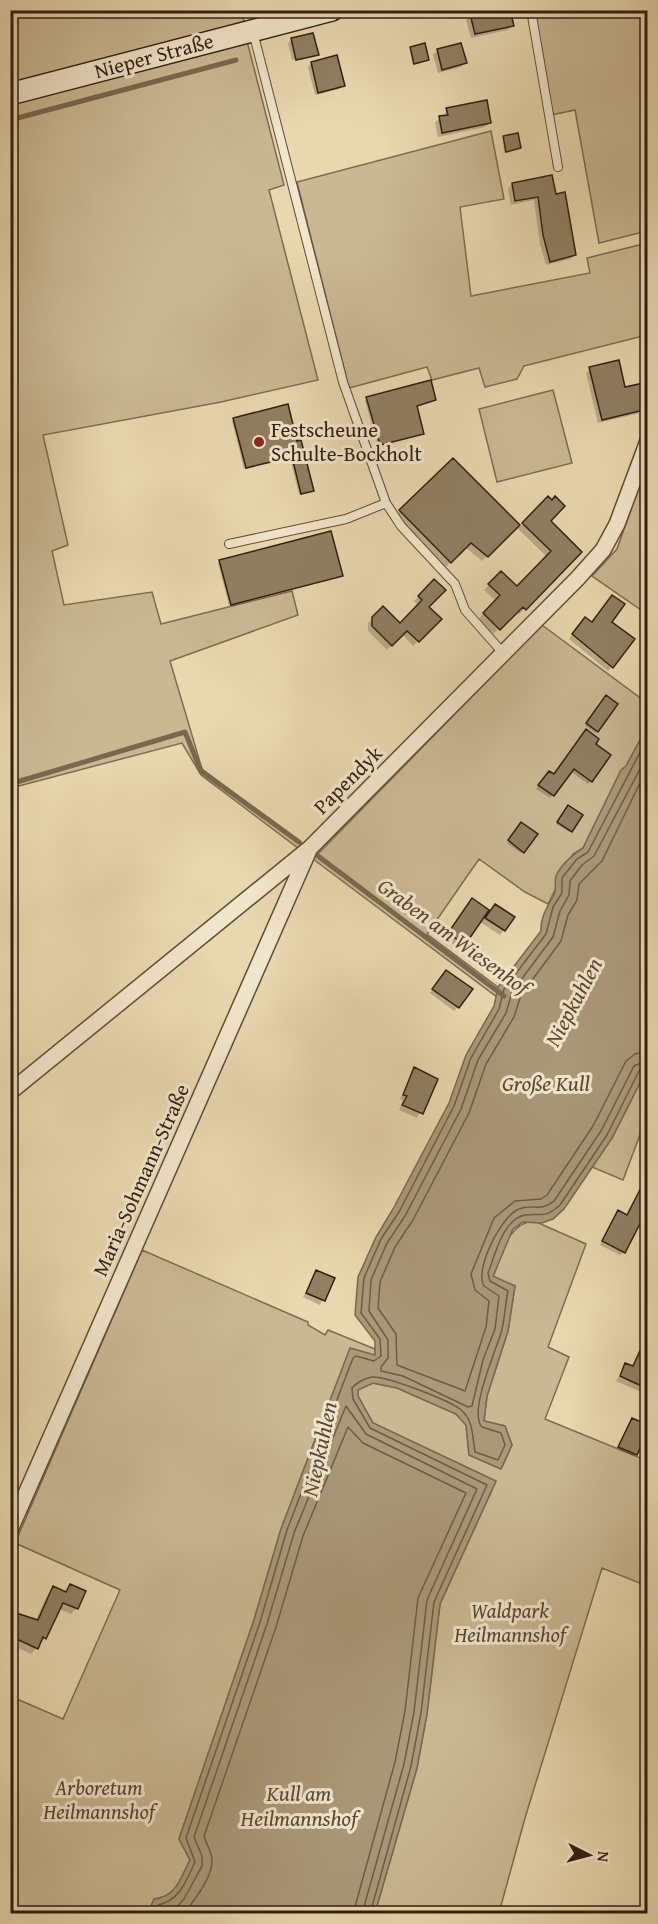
<svg xmlns="http://www.w3.org/2000/svg" width="658" height="1924" viewBox="0 0 658 1924" font-family="'Gentium Book Plus',serif">
	<style>
		.green { fill: #cab894; stroke: #7d6c52; stroke-width: 1.5 }
		.water { fill: #aa9879; stroke: #79684f; stroke-width: 1.5 }
		.shadow { fill: #0003 }
		.lines { fill: none; stroke-linecap: round; stroke-linejoin: round }
		.shore { stroke: #6d5c45; stroke-width: 1.5 }
		.stream { stroke: #79684f; stroke-width: 5 }
		.building { fill: #907f63; stroke: #301f11; stroke-width: 1.5 }
		.lane-casing { stroke: #5e4d38; stroke-width: 10 }
		.street-casing { stroke: #5e4d38; stroke-width: 18 }
		.secondary-casing { stroke: #301f11; stroke-width: 24 }
		.lane { stroke: #f1e5cb; stroke-width: 8 }
		.street { stroke: #f1e5cb; stroke-width: 15 }
		.secondary { stroke: #f1e5cb; stroke-width: 21 }
		.poi-dot { fill: #8f2418; stroke: #f1e5cb; stroke-width: 2 }
		.labels { text-anchor: middle; stroke-width: 6; stroke-linejoin: round; paint-order: stroke }
		.street-label { font-size: 21px; fill: #301f11; stroke: #f1e5cb }
		.poi-label { font-size: 21px; fill: #301f11; stroke: #f1e5cb; text-anchor: start }
		.park-label { font-size: 21px; font-style: italic; fill: #564532; stroke: #f1e5cb }
		.water-label { font-size: 22px; font-style: italic; fill: #5b4935; stroke: #f1e5cb }
	</style>
	<rect width="100%" height="100%" fill="#e9d7af"/>
	<filter id="stains"><feTurbulence type="fractalNoise" baseFrequency=".00333" numOctaves="4"/><feColorMatrix values="0 0 0 0 .2 0 0 0 0 .09 0 0 0 0 .02 0 0 0 .5 -.17"/></filter>
	<radialGradient id="worn" r=".72"><stop offset=".6" stop-color="#630" stop-opacity="0"/><stop offset="1" stop-color="#630" stop-opacity=".3"/></radialGradient>
	<path class="green" d="M10,11H242L244,22L11,82Z
		M533,11H647V231L599,243L575,110L551,115Z
		M247,41L284,185L269,190L318,380L221,402L43,435L68,545L52,551L64,605L152,592L161,624L292,591L298,615L170,661L202,769L303,844L298,848L201,775L182,743L11,788V101Z
		M491,131L504,199L460,207L471,296L590,273L587,258L647,243V335L524,366L517,379L485,387L479,368L432,380L427,367L349,388L297,182Z
		M553,390L572,463L497,482L479,409Z
		M647,464V614L592,576L617,549Z
		M542,625L647,703V727L626,766L621,771L583,848L573,854L548,904L525,892L479,859L427,934L498,987L497,997L313,859Z
		M647,1069V1116L623,1180L592,1167L612,1138Z
		M534,1221L586,1244L548,1347L569,1357L545,1419L645,1460L647,1454V1586L602,1568L525,1818L499,1913H375L417,1768L427,1714L440,1604L496,1481L373,1423L358,1396V1389L373,1383L397,1388L456,1414L466,1425L469,1455L501,1469L512,1445L505,1426L484,1421L487,1396L508,1331L515,1286L493,1277C502,1255 507,1223 534,1221Z
		M142,1250L308,1322V1325L325,1335L328,1330L375,1349V1356L350,1349L281,1529L254,1620L179,1839L190,1860C180,1879 177,1896 154,1900L148,1913H11L10,1696L63,1719L120,1590L15,1543Z"/>
	<path class="water" d="M647,727V1069L612,1138L564,1209L553,1219L542,1223L523,1222L513,1229L493,1276L515,1286L508,1331L487,1396L484,1421L505,1426L512,1445L501,1469L469,1455L466,1425L456,1414L397,1388L373,1383L358,1390V1396L373,1423L496,1481L440,1604L427,1714L417,1768L375,1913H148L154,1899C177,1896 180,1879 190,1860L179,1839L254,1620L281,1529L350,1348L375,1355V1341L355,1315L358,1277L376,1237L393,1209L449,1103L466,1055L494,1006L498,987L541,931C540,917 548,906 554,895C557,889 554,882 556,876C561,865 573,854 583,848L621,770L626,766Z"/>
	<path class="shadow" d="M470,15L513,25L508,30L471,38L466,20Z
		M291,40L317,54L292,60L288,43Z
		M410,48L427,59L412,64Z
		M438,50L465,63L461,67L438,73L433,55Z
		M311,63L343,86L339,89L315,95L308,67Z
		M447,110L490,123L485,127L438,137L435,122L443,117Z
		M503,137L520,148L504,153Z
		M551,177L575,255L570,259L546,265L540,244L534,200L511,205L508,189L512,184Z
		M590,369L624,389L646,408L641,413L598,423L586,373Z
		M367,399L435,400L416,406L423,433L421,435L378,446L365,401Z
		M234,419L296,442L312,491L299,495L290,458L244,469L232,421Z
		M453,460L520,527L548,498L549,522L580,552L519,614L516,611L493,634L478,619L496,601L484,590L501,573L517,588L547,557L516,527L482,561L465,547L446,567L395,516Z
		M220,561L341,575L229,606L218,563Z
		M434,581L427,607L440,619L413,646L402,634L387,650L368,631V623L383,608L400,625L419,606L414,601Z
		M610,622L612,667L608,671L569,639L581,623Z
		M604,699L616,704L595,733L585,725Z
		M593,744L591,781L588,784L570,771L550,798L536,789L546,776L553,775Z
		M566,809L571,831L569,832L556,824Z
		M520,826L523,852L521,853L507,843Z
		M472,900L489,912L495,905L513,918L500,935L480,922L459,948L444,938Z
		M442,976L458,1007L454,1011L430,993Z
		M415,1069L436,1080L417,1118L399,1110L403,1101L400,1099Z
		M640,1191L624,1252L620,1255L600,1245L615,1215L618,1212L626,1216Z
		M317,1272L333,1279L320,1305L303,1297Z
		M643,1345L648,1347V1395L616,1381L626,1365L631,1367Z
		M630,1421L648,1428L634,1456L618,1449Z
		M70,1586L84,1592L76,1609L71,1614L59,1609L45,1638L31,1654L14,1646L10,1653V1620L16,1614L35,1621L48,1594L54,1588L65,1592Z"/>
	<g class="lines">
		<path class="shore" d="M648,754L594,856L582,865L570,881L569,895L560,911L553,937L512,992L506,1013L478,1060L461,1109L405,1216L387,1243L371,1280L369,1311L388,1340V1358L381,1367V1371L403,1376L468,1407L472,1406L483,1360L495,1329L499,1296L484,1286C474,1270 501,1216 519,1209C534,1203 539,1213 554,1201L601,1131L634,1066L648,1060
			M648,775L639,785L602,861L579,884L577,900L568,915L561,941L521,995L514,1017L486,1064L469,1113L413,1220L395,1247L380,1282L378,1308L396,1334L397,1365L465,1391L486,1327L489,1301L475,1290L471,1274L494,1218L515,1201L541,1199L547,1195L593,1126L626,1061L635,1054L648,1051
			M155,1914L158,1905C180,1900 186,1881 195,1862L186,1838L260,1622L287,1530L353,1358L356,1356L374,1361L381,1356L380,1339L361,1313L364,1278L381,1239L399,1212L454,1106L471,1058L499,1009L504,989L546,934L553,907L562,893V878L577,859L588,852L648,737
			M163,1914L175,1909L184,1899L202,1866V1856L194,1837L267,1624L294,1533L346,1406L366,1434L477,1489L427,1600L414,1712L404,1764L362,1914
			M183,1914C194,1901 213,1876 212,1859C211,1850 206,1844 204,1836L276,1627L303,1536L348,1427L363,1443L466,1493L418,1598L405,1711L395,1762L353,1914
			M370,1914L411,1766L421,1713L434,1602L487,1485L370,1428L353,1399L352,1388C356,1383 365,1378 372,1377C387,1376 448,1400 460,1409C474,1420 472,1436 475,1452L498,1460L505,1445L501,1433L482,1427C468,1413 496,1350 501,1333C505,1320 505,1304 508,1291L490,1281L488,1273C495,1255 503,1219 525,1215C543,1213 544,1219 560,1205L607,1135L639,1071L648,1068"/>
		<path class="stream" d="M10,120L236,60
			M10,784L185,732L201,771L299,842
			M318,856L504,996"/>
	</g>
	<path class="building" d="M482,10H510L514,26L475,34L470,14Z
		M313,33L319,55L296,60L291,38Z
		M425,43L429,60L414,64L410,47Z
		M461,43L467,63L442,70L437,49Z
		M337,55L345,86L318,93L311,62Z
		M487,100L491,123L442,133L439,116L448,115L446,108Z
		M518,133L521,148L506,152L503,136Z
		M552,175L556,194L565,192L576,255L550,262L543,235L538,197L515,201L512,183Z
		M619,360L625,387L648,382V409L602,420L589,367Z
		M431,380L436,400L417,406L424,434L380,445L366,397Z
		M288,404L297,441L301,440L314,491L301,494L292,457L246,468L233,418Z
		M453,458L520,525L488,557L471,543L451,563L399,510Z
		M548,496L552,500L555,496L565,506L551,521L582,552L526,610L523,607L500,630L483,613L500,595L488,584L501,571L517,586L551,551L522,523Z
		M331,531L343,576L231,605L219,560Z
		M434,579L446,590L429,607L442,619L419,642L407,631L392,646L372,626V617L383,606L400,623L422,600L418,596Z
		M612,595L625,604L612,622L635,639L613,668L572,634L585,617L592,622Z
		M606,695L618,704L598,732L586,723Z
		M586,729L599,739L596,744L611,755L592,782L574,769L554,796L538,785L549,771L554,774Z
		M568,805L583,815L572,832L557,822Z
		M521,822L538,834L524,853L508,840Z
		M472,898L489,910L465,945L448,933Z
		M495,904L515,917L505,931L485,918Z
		M446,970L473,989L459,1008L432,989Z
		M414,1067L438,1079L423,1114L402,1105L407,1096L403,1095Z
		M648,1174V1208L625,1253L602,1241L618,1210L627,1215Z
		M316,1270L335,1278L325,1301L306,1293Z
		M648,1333V1389L620,1376L625,1363L633,1366Z
		M632,1418L648,1425V1431L637,1455L618,1447Z
		M70,1584L86,1591L78,1609L63,1603L46,1639L43,1637L38,1649L10,1636V1624L16,1613L38,1620L53,1586L66,1592Z"/>
	<g class="lines">
		<defs>
			<path id="lane" d="M531,10L558,167
				M253,32L343,382L386,503L401,526L455,584L465,610L503,653
				M229,544L346,519L386,503"/>
			<path id="street" d="M10,1092L310,848L577,579L603,550L617,524L648,441
				M10,1530L309,850"/>
			<path id="secondary" d="M10,94L332,10"/>
		</defs>
		<use href="#lane" class="lane-casing"/>
		<use href="#street" class="street-casing"/>
		<use href="#secondary" class="secondary-casing"/>
		<use href="#lane" class="lane"/>
		<use href="#street" class="street"/>
		<use href="#secondary" class="secondary"/>
	</g>
	<circle class="poi-dot" cx="259" cy="442" r="6"/>
	<g class="labels">
		<g class="street-label">
			<text transform="translate(154 56) rotate(-15)" y="7">Nieper Straße</text>
			<text transform="translate(348 780) rotate(-45)" y="7">Papendyk</text>
			<text transform="translate(141 1180) rotate(-66)" y="7">Maria-Sohmann-Straße</text>
		</g>
		<g class="poi-label">
			<text x="271" y="437">Festscheune<tspan x="271" dy="24">Schulte-Bockholt</tspan></text>
		</g>
		<g class="park-label">
			<text x="510" y="1618">Waldpark<tspan x="510" dy="24">Heilmannshof</tspan></text>
			<text x="99" y="1795">Arboretum<tspan x="99" dy="24">Heilmannshof</tspan></text>
		</g>
		<g class="water-label">
			<text transform="translate(454 936) rotate(36)" y="8">Graben am Wiesenhof</text>
			<text transform="translate(573 1002) rotate(-62)" y="8">Niepkuhlen</text>
			<text x="546" y="1091">Große Kull</text>
			<text transform="translate(319 1449) rotate(-78)" y="8">Niepkuhlen</text>
			<text x="299" y="1801">Kull am<tspan x="299" dy="25">Heilmannshof</tspan></text>
		</g>
	</g>
	<rect width="658" height="1924" fill="none" stroke="#e9d7af" stroke-width="36"/>
	<rect x="12" y="12" width="634" height="1900" fill="none" stroke="#301f11" stroke-width="3"/>
	<rect x="18" y="18" width="622" height="1888" fill="none" stroke="#301f11" stroke-width="1.5"/>
	<g transform="translate(589 1855) rotate(96)" stroke="#f1e5cb" stroke-width="4.5" paint-order="stroke">
	<path d="M0-4.5L10 22L0 15L-10 22Z" fill="#301f11"/>
	<text y="-9" font-size="16" font-weight="bold" text-anchor="middle" fill="#301f11">N</text>
	</g>
	<rect width="100%" height="100%" filter="url(#stains)"/>
	<rect width="100%" height="100%" fill="url(#worn)"/>
</svg>
